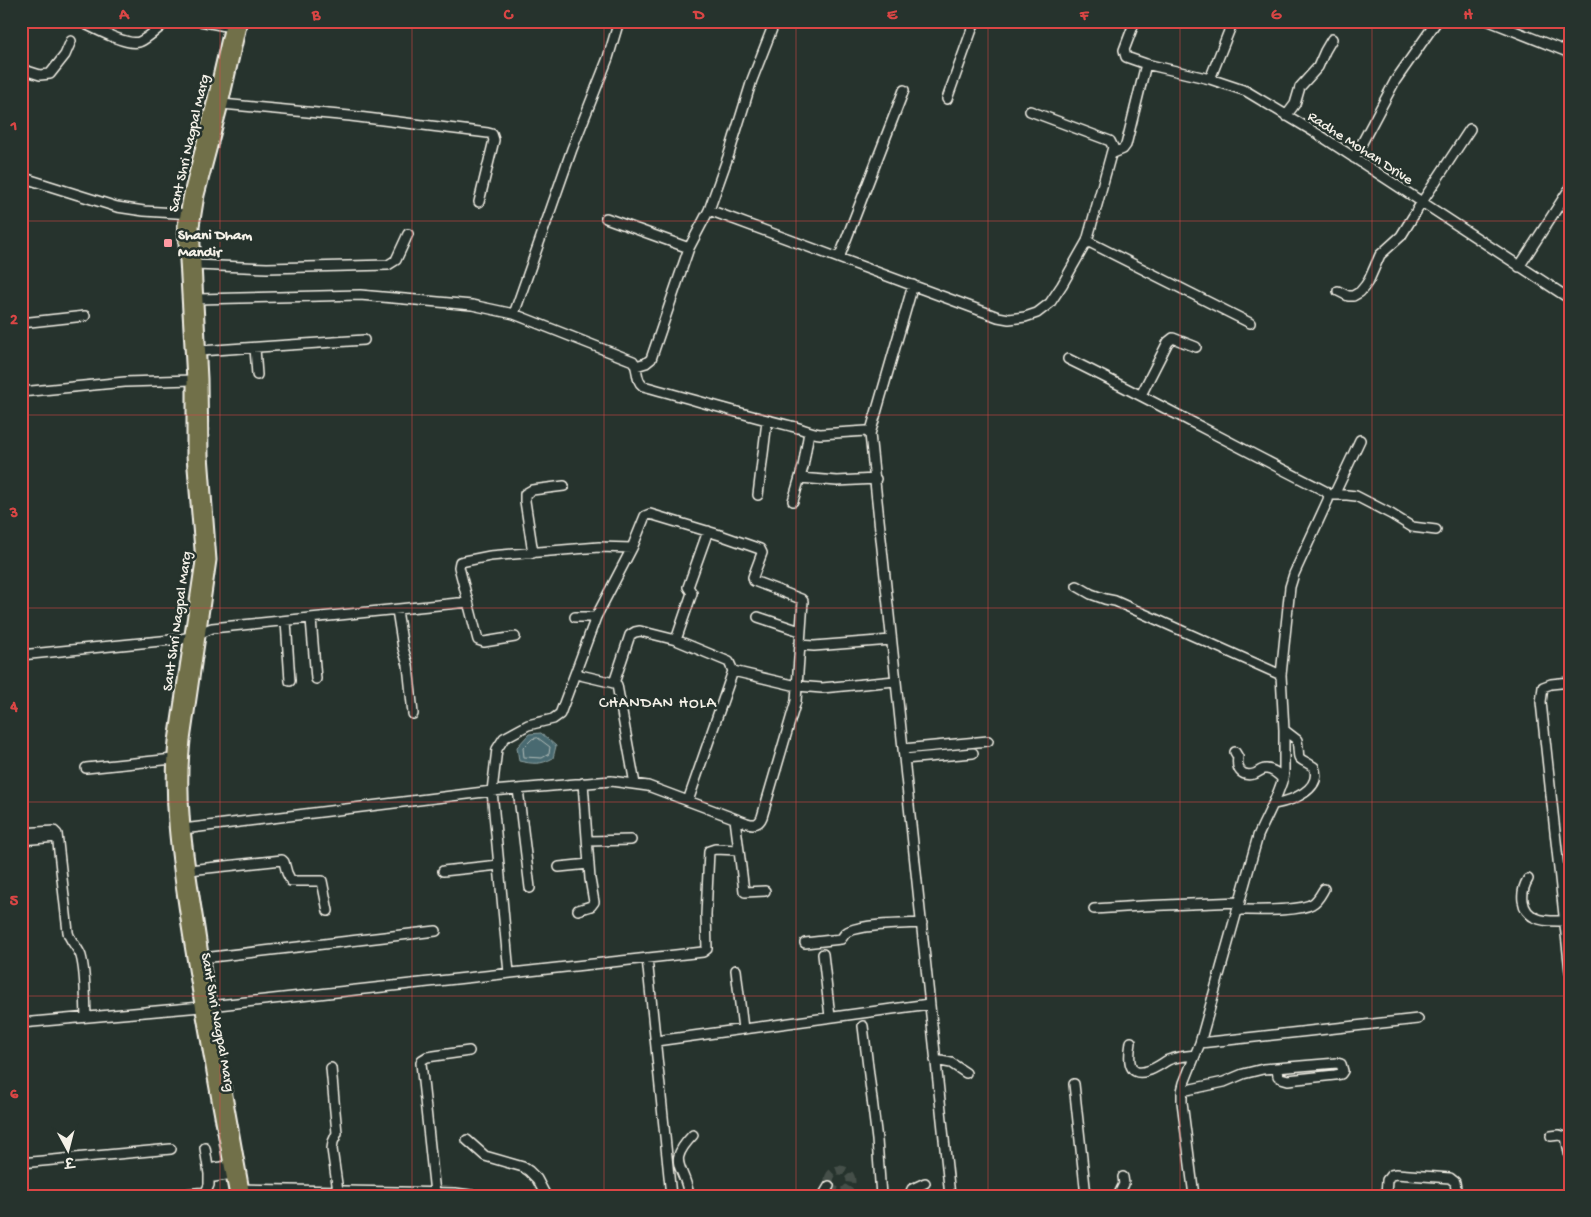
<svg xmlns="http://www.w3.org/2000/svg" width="1591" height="1217" viewBox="0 0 1591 1217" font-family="'Gochi Hand','Playpen Sans Deva',sans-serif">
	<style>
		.water { fill: #4a6b71; stroke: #8ea1a1 }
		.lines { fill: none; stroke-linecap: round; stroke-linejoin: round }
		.shore { stroke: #b0bbb8; stroke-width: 1 }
		.minor-tunnel { stroke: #455049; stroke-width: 9; stroke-dasharray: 9 4.5; stroke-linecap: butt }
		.minor-casing { stroke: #f4f1e8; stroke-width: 12 }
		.major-casing { stroke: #f4f1e8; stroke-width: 15 }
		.minor { stroke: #26332d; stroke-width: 9 }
		.major { stroke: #71704a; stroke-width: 11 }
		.grid { fill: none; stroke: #da4645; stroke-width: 1; stroke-opacity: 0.55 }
		.poi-dot { fill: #ff9aa2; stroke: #26332d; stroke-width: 2 }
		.labels { text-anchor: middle; stroke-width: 5; stroke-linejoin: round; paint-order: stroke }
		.street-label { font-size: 15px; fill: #f4f1e8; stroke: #26332d }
		.poi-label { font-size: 15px; font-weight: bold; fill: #f4f1e8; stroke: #26332d; text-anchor: start }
		.neighbourhood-label { font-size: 16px; letter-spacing: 1px; fill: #f4f1e8; stroke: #26332d }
		.neatline { fill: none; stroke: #da4645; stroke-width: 2 }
		.grid-label { font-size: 16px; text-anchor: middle; font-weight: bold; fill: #da4645 }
	</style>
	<rect width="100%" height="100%" fill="#26332d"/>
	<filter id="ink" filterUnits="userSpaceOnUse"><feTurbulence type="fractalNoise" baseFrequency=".02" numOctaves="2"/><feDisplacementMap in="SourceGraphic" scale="10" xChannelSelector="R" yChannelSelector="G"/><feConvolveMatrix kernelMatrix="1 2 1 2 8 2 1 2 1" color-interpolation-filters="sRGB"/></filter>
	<g filter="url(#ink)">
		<path class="water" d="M541,733L556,746L553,758C541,765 533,764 519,761L517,747L529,734Z"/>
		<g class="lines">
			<path class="shore" d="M538,738L550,747L549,754L542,758L524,757L523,748L532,739Z"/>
			<path class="minor-tunnel" d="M829 1181a11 11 0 1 1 22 0a11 11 0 1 1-22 0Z"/>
			<defs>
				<path id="minor" d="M79,21C92,27 126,46 139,42C147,39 160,27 167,21
					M200,21L231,27
					M1135,21L1124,50L1126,57L1146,64L1210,79L1246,91L1321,136L1570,299
					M1489,21L1570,53
					M21,69L40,75L50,74L65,55L71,41
					M1210,79L1233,21
					M947,99L975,21
					M222,104L350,116L488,133L492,134L494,140L479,202
					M1286,116L1295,104L1300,87L1318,67L1325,51L1332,39
					M1111,154L1123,149L1126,145L1146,64
					M1354,158L1395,81L1437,21
					M21,177L117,207L144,211L191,214
					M709,210L729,154L752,80L775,21
					M606,218L689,248
					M1087,241L1250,323
					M839,258L904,90
					M195,265L267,268L388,265L396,260L408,234
					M1519,267L1570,188
					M1338,291L1348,296H1353L1360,292L1365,286L1369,280L1380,255L1401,236L1422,202L1470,129
					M197,299L360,295L472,305L514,314L633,361C639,369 635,380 643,386C692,399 741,414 791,426C801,428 810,433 820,434L866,431L870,434L950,1196
					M514,314L572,149L608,58L619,21
					M21,323L85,316
					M255,348L257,375
					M200,351L364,340
					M1068,359C1154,401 1239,448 1325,491L1329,495L1328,500L1294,574L1290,587L1281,675L1284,730V774C1279,796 1267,815 1258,836L1200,1043L1184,1083L1182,1091V1102L1194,1196
					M636,366L646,363L651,359L689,248L709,210L998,317L1009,319L1025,317L1037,313L1050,303L1062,285L1087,241L1113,147L1110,141L1030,111
					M21,392L125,382L193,380
					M1141,395L1168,342L1173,338L1196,347
					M870,434L913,285
					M800,478L837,481L876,479
					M758,495L767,421
					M1329,495H1347L1356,496L1391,514L1412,527L1436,530
					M1334,495L1360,440
					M793,501L803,467L809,432
					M533,553L525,501V494L532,490L564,486
					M1077,586L1091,594L1105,599L1115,601L1281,675
					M397,610L403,648L408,665L413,714
					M575,617H596
					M758,617L800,631
					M311,619L316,679
					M286,621L290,681
					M515,637L484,642L478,640L459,567L460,562L490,556L599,547L632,548L596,617L576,671L580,675L614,683L617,685L635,784
					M676,640L692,593L688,587L708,531
					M799,645L814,646L891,640
					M21,655L181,639L191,637L212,628L468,602
					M733,671L797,686L822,688L895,681
					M1570,682L1551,684L1543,687L1541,702L1570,971
					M614,683L630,635L635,632L640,631L676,640L729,662L733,671L688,801
					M903,749L988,741
					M1235,752L1238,757C1236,769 1241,777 1254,774C1258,773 1261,769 1265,769C1272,768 1278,774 1283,779
					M904,759L973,753
					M86,768L173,759
					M518,789L530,888
					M1274,804C1291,801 1323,790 1314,767C1293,754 1301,763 1297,740L1284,730
					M735,819L744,891L745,892L765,891
					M183,829L492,791L611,781L648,786L747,823C754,825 759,825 762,817L796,701L803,601L801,599L754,581L753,577L762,553L760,549L720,535L650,514L645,516L632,548
					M21,833L54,831L57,834L68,932C69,940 78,947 81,956C86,974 85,998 86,1017
					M21,840L57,837
					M588,841L631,840
					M559,867L589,864
					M189,870L282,860L284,862L287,873L291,881H322L328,911
					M443,871L499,865
					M1528,879C1520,892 1520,911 1536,918C1544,922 1556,921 1565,921
					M1094,909L1141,906L1240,902
					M578,910L591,906L594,902L590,879L583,783
					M1238,910C1256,910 1298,912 1312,904C1318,901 1321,894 1324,889
					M21,918L23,934L21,939
					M805,943L841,939C844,936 845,932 849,931C867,924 902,924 922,923
					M823,954L830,1017
					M203,958L436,931
					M647,958L671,1196
					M736,970L743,1029
					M509,973L492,791L497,749L504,738L528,725L553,719L560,714L576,671
					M209,1006L703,952L707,949L706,915L709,851L715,849L739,850
					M21,1023L201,1007
					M863,1026L877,1140L881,1196
					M656,1041L929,1004
					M1131,1042C1129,1055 1126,1078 1147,1071C1155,1069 1161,1064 1168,1060C1176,1057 1186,1056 1195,1055
					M1200,1043L1418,1019
					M935,1060L951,1063L966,1073
					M331,1068L337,1133L333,1142L332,1149L338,1191
					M1074,1084L1086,1196
					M1182,1091L1224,1082L1243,1074L1263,1069L1337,1063L1341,1064L1343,1071L1341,1074L1335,1075L1288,1080L1281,1078L1278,1076L1277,1069
					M1551,1136L1559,1135L1566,1137L1570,1158
					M467,1140L485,1156L523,1167L529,1171L537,1179L546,1196
					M205,1148L209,1174
					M21,1163L171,1149
					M230,1166L214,1168L211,1170L214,1177L232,1174
					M237,1189L455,1193L478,1196
					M435,1193L421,1063L422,1060L427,1057L469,1051
					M166,1196L206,1192L209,1185V1174H212
					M689,1196C685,1165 665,1164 693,1135
					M823,1196L829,1186
					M909,1196L912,1189L925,1183
					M1118,1196L1124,1184L1123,1177
					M1386,1196L1387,1180L1391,1175L1396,1174L1450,1178L1455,1182L1457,1196"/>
				<path id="major" d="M232,21L213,103L190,194L184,226L193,380V456L202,561L175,741C169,804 179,864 188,926C202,1016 219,1106 236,1196
					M241,21L222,104L198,195L193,226L201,379L202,455L210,560L184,740C176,811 191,878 201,948C214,1031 229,1113 244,1196"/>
			</defs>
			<use href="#minor" class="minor-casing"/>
			<use href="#major" class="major-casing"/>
			<use href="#minor" class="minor"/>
			<use href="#major" class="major"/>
		</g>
	</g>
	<path class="grid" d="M220,21V1196M412,21V1196M604,21V1196M796,21V1196M988,21V1196M1180,21V1196M1372,21V1196M21,221H1570M21,415H1570M21,608H1570M21,802H1570M21,996H1570"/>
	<rect class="poi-dot" x="163" y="238" width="10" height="10" rx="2.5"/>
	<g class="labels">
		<g class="street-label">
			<text transform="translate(188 143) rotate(-77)" y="5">Sant Shri Nagpal Marg</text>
			<text transform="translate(1361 147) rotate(33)" y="5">Radhe Mohan Drive</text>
			<text transform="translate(176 621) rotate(-82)" y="5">Sant Shri Nagpal Marg</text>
			<text transform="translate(219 1022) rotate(80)" y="5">Sant Shri Nagpal Marg</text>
		</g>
		<g class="poi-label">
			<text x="178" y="239">Shani Dham<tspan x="178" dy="17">Mandir</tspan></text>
		</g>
		<g class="neighbourhood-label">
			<text x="658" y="707">CHANDAN HOLA</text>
		</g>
	</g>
	<rect width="1591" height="1217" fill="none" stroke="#26332d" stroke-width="55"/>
	<g transform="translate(68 1150) rotate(173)" stroke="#26332d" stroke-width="4" paint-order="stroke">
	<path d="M0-4L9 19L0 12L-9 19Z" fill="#f4f1e8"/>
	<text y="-8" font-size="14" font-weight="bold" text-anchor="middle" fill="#f4f1e8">उ</text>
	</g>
	<rect x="28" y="28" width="1536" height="1162" class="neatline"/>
	<g class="grid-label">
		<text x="124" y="19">A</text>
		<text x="316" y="19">B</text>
		<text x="508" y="19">C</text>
		<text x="699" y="19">D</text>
		<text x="892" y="19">E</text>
		<text x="1084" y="19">F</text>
		<text x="1276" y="19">G</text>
		<text x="1468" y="19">H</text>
		<text x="14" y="130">1</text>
		<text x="14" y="324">2</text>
		<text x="14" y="517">3</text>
		<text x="14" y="711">4</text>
		<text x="14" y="905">5</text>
		<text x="14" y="1098">6</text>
	</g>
</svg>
